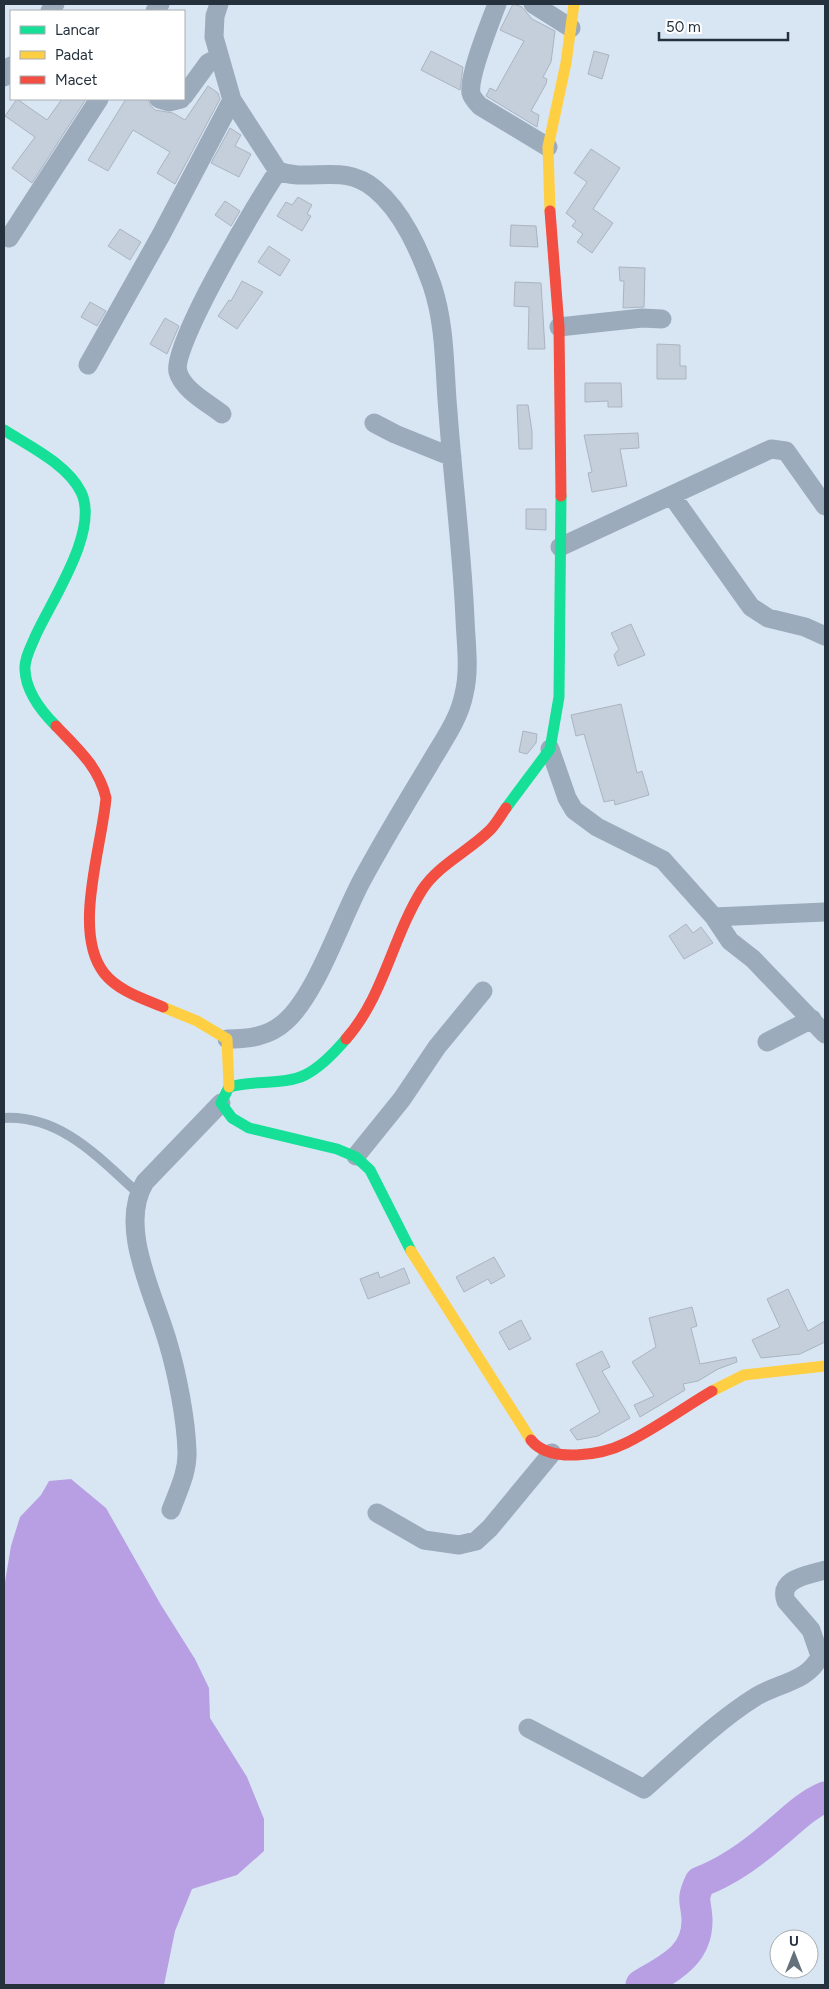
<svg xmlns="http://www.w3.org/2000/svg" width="829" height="1989" viewBox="0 0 829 1989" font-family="Figtree,sans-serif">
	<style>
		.water { fill: #b89ee2 }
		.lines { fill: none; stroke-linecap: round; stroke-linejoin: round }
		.river { stroke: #b89ee2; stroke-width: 31 }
		.building { fill: #c5cedb; stroke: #abb4c0 }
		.lane { stroke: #9babbc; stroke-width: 10 }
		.street { stroke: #9babbc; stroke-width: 19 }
		.fast { stroke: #16e098; stroke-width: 11 }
		.slow { stroke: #ffcf43; stroke-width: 11 }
		.jam { stroke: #f24e42; stroke-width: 11 }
	</style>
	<rect width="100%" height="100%" fill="#d8e6f4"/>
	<path class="water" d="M71,1479L106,1508L161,1605L195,1659L209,1688L210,1718L247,1777L264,1819V1851L237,1875L192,1889L175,1931L164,1985H4V1588L11,1546L20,1517L41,1495L49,1481Z"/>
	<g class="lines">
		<path class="river" d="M641,1985C669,1968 698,1956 697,1919C696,1900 691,1901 700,1882C729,1871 752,1854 775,1834C791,1821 806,1805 825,1797"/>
	</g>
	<path class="building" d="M513,4L522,7L532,19L555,31L551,62L543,77L547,79L546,84L531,111L539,115L537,127L486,96L490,88L496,91L524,41L500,30Z
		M431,51L463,67L460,90L421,70Z
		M594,51L609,55L602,79L588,74Z
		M208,86L218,93L220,99L175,184L157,173L170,152L133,130L108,171L88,160L126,99H148L151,106L155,110L173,113L185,120Z
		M17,99L47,120L62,99H86L32,183L12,168L35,137L5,116Z
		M230,128L241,135L235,146L251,154L239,177L211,163Z
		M591,149L620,168L593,209L613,223L592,253L577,242L583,234L572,226L576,221L566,213L587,182L574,173Z
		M298,197L312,205L307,214L311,216L302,231L277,216L286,202L292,205Z
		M225,201L240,211L231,226L215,215Z
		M511,225L536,226L538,247L510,246Z
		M120,229L141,242L130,260L108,246Z
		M269,246L290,260L280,276L258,262Z
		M619,267L645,268L644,307L623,308L624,281H620Z
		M242,281L263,292L237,329L218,316L229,300L231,301Z
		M515,282L541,283L545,349H528L529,307L514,306Z
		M90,302L106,311L97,326L81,317Z
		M165,318L179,326L167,354L150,344Z
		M657,344L680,345V366H686V379H657Z
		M585,383H621L622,407H608V401L585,402Z
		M517,405H528L532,431V449H519Z
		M638,433L639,448L620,449L627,486L592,492L588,473L592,472L584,435Z
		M526,509H546V530L526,529Z
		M631,624L645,655L618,666L614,655L619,649L611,633Z
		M621,704L637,773L642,771L649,795L615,805L614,800L604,802L584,734L576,736L571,715Z
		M523,731L537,734L536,743L527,754L519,752Z
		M686,924L693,933L701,927L713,943L684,959L669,936Z
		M494,1257L505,1276L491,1284L488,1279L464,1292L456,1277Z
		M404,1268L410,1283L368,1299L360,1279L378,1272L380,1278Z
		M788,1289L808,1331L825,1321V1342L800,1354L761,1358L752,1340L780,1327L767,1299Z
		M692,1307L697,1326L691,1328L700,1364L736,1357L737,1362L718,1369L698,1381L683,1384L685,1390L640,1417L634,1405L654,1396L632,1362L656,1347L649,1318Z
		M521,1320L531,1339L509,1350L499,1332Z
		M602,1351L610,1367L602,1371L630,1418L598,1436L577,1440L570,1430L600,1412L576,1364Z"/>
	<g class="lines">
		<path class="lane" d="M4,1118C61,1115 99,1158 138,1193"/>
		<path class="street" d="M219,4L215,16L214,37L232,100L278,171C310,183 344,162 375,189C403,212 420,252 432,285C446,327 444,369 448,412C453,481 462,550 465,619C466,644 470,670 464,694C459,720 442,742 429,765C406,803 383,841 362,880C341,919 317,993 286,1021C269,1037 248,1039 227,1039
			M497,4C490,23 468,76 471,93C472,98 476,102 480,106L548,147
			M533,4L571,28
			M50,11L55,4
			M155,11L160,4
			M4,77L11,66
			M184,96L208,63L219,57
			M159,99L169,102L181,99
			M9,238L99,99
			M559,327L642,318L662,319
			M88,365L161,235L232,100
			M222,414C208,403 183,390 178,372C170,347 259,199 278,171
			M374,423L395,434L452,457
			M672,496L751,607L768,618L805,627L825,636
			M560,547L771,449L786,451L825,506
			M550,749L567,798L574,810L597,827L663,860L714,917L825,912
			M714,917L730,941L753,959L825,1034
			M767,1042L812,1019
			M356,1156L402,1099L437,1047L483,991
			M171,1510C178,1491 188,1472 187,1451C186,1419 177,1373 168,1343C155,1296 117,1227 145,1182L221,1103
			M377,1513L424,1540L459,1545L476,1541L490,1528L552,1453
			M528,1728L644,1789C678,1759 718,1720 757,1696C779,1683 809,1681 820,1656L811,1630L786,1601C778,1578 809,1575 825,1570"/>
		<path class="fast" d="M4,430C29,446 67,464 81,492C100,531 51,601 35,637C31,647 24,659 25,670C26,692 41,711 56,726
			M506,808L550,749L559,697L561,496
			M346,1039C335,1052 321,1067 305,1075C285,1085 252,1080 229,1087L221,1103L232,1118L249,1128L337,1149L356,1157L370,1170L411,1251"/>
		<path class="slow" d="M550,211L548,147L566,63L574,4
			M163,1007L197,1021L227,1039L229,1087
			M411,1251L531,1440
			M712,1391L744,1375L825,1366"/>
		<path class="jam" d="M550,211L559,327L561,496
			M56,726C77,748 99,767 106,798C102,847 72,932 104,973C118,991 144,999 163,1007
			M346,1039C384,996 392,938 422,890C438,865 469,851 490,830C496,824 501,815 506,808
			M531,1440C550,1464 602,1455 626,1443C655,1429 683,1408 712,1391"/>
	</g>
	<rect width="829" height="1989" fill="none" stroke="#25323d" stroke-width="10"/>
	<rect x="10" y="10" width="175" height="90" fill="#ffffff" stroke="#a8adb1"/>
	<rect x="20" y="26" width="25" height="8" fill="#16e098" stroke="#a8adb1"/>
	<text x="55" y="35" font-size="15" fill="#25323d">Lancar</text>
	<rect x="20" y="51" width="25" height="8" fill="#ffcf43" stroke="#a8adb1"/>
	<text x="55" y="60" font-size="15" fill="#25323d">Padat</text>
	<rect x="20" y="76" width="25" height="8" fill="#f24e42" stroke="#a8adb1"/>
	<text x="55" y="85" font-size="15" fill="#25323d">Macet</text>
	<g transform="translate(794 1954)"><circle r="24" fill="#ffffff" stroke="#a8adb1"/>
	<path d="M0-4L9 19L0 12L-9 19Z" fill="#64717d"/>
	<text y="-8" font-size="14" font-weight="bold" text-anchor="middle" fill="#25323d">U</text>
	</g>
	<path d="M659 32v8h129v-8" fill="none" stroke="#25323d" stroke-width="2.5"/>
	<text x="666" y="32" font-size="15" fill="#25323d" stroke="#ffffff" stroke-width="4" paint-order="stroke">50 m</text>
</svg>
